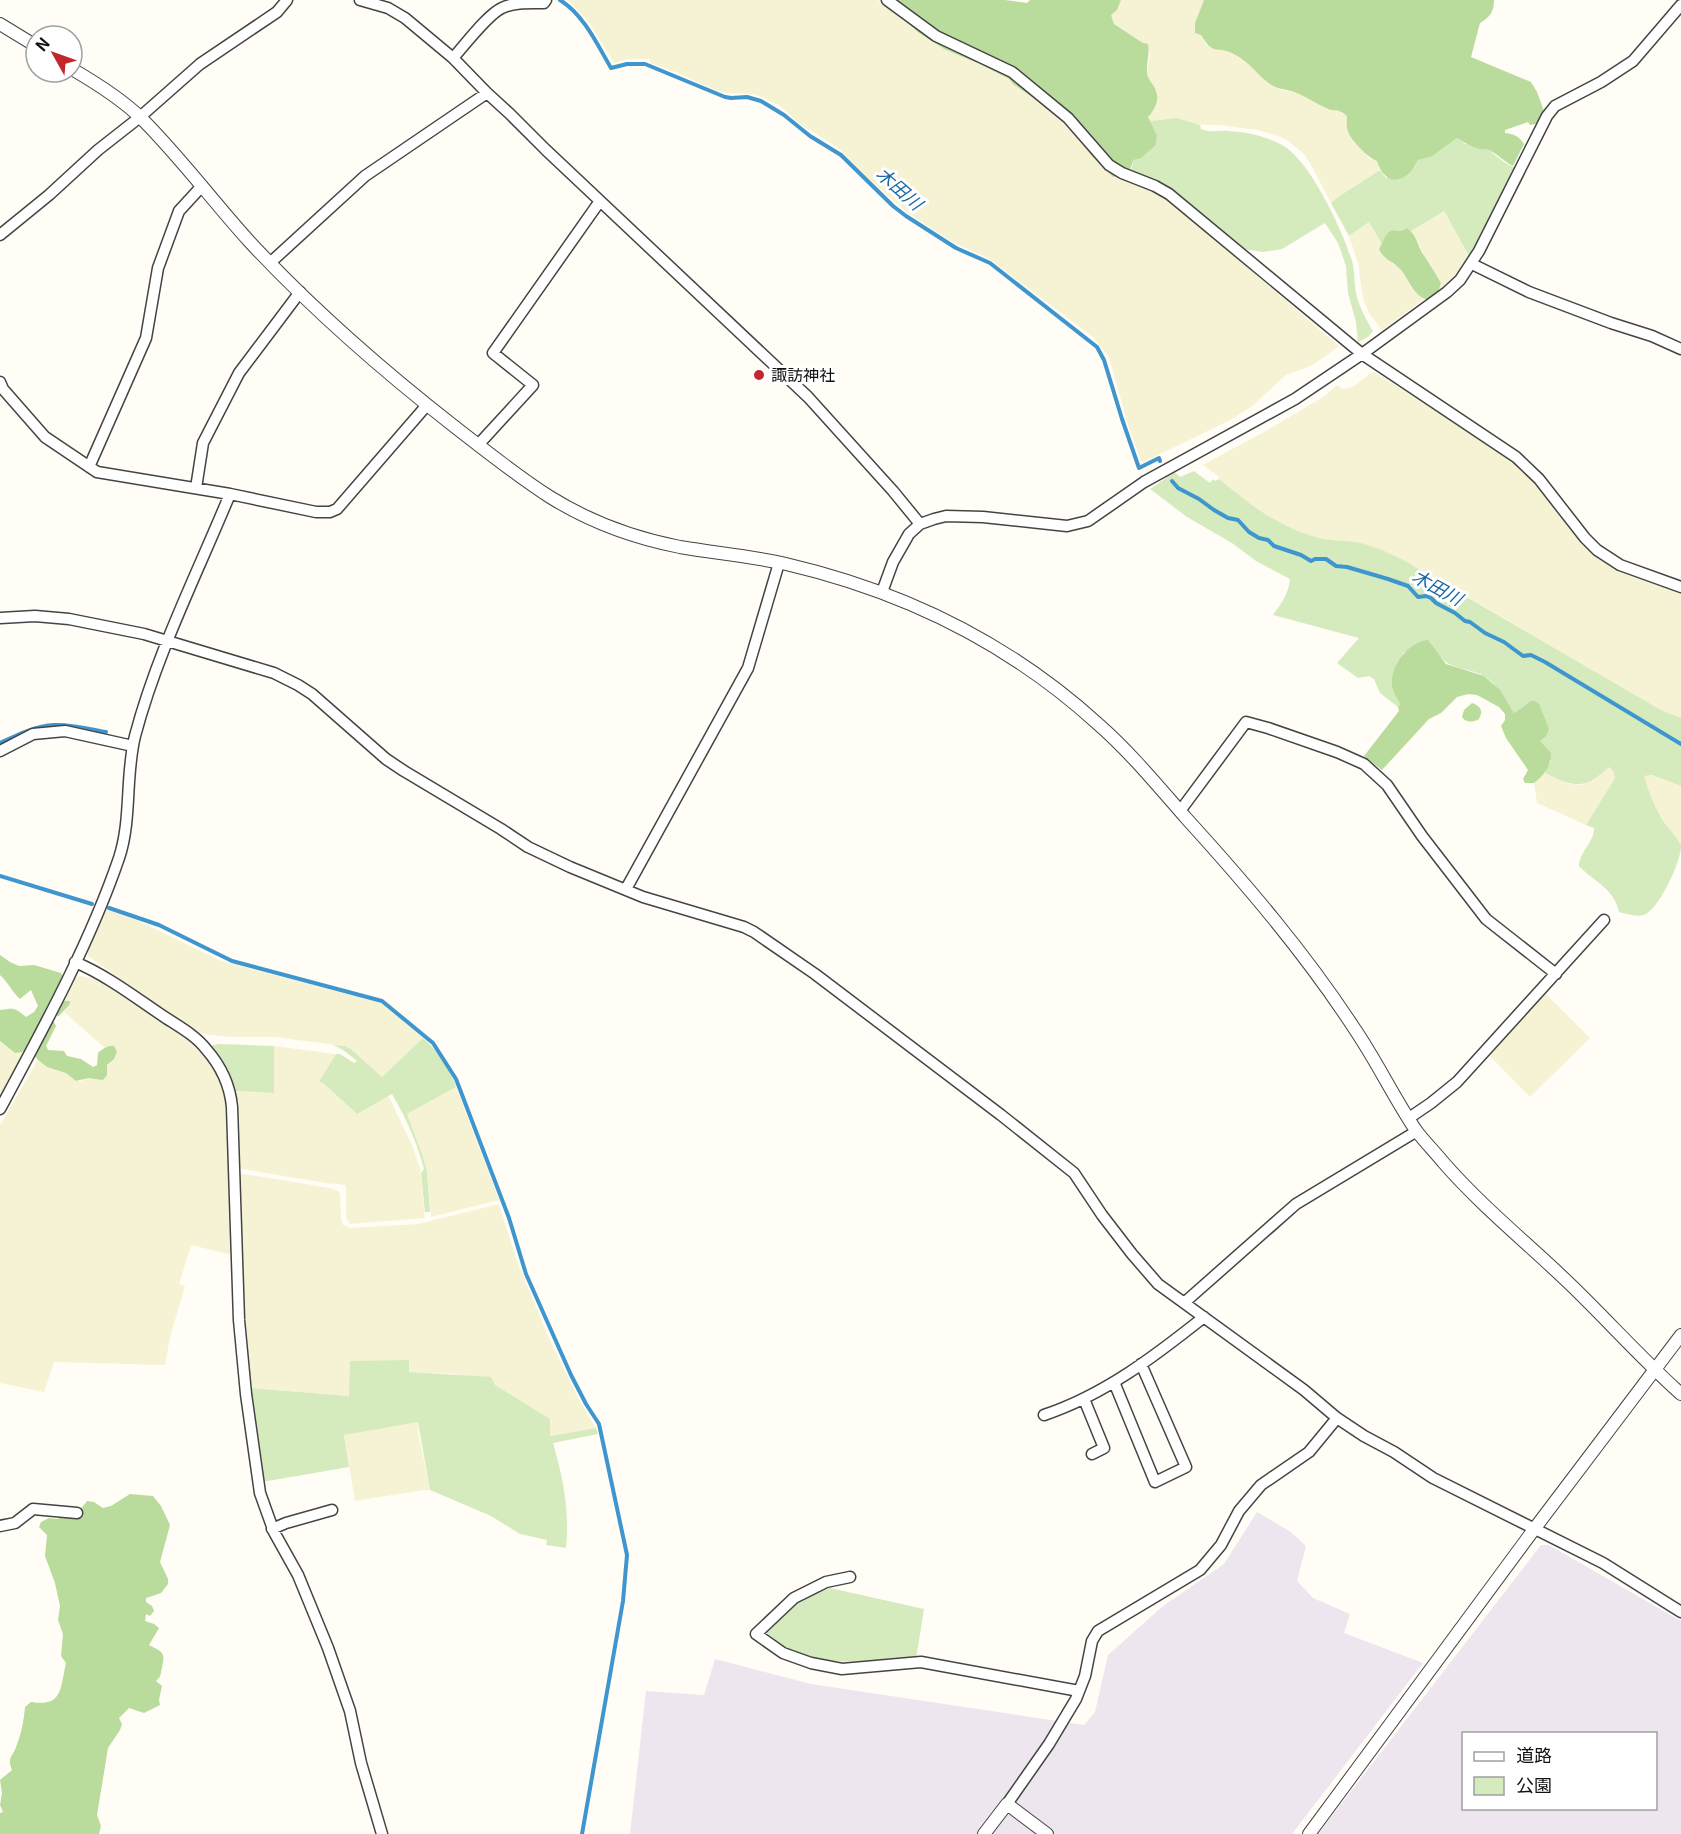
<svg xmlns="http://www.w3.org/2000/svg" width="1681" height="1834" viewBox="0 0 1681 1834" font-family="Georgia,'Noto Sans JP',serif">
	<style>
		.industrial { fill: #eee6ef; fill-rule: evenodd }
		.farmland { fill: #f6f3d4 }
		.green { fill: #d5ebbd }
		.forest { fill: #b9dc9c }
		.lines { fill: none; stroke-linecap: round; stroke-linejoin: round }
		.stream { stroke: #3f96cf; stroke-width: 4 }
		.minor-casing { stroke: #444; stroke-width: 13 }
		.tertiary-casing { stroke: #444; stroke-width: 14 }
		.minor { stroke: #fff; stroke-width: 10 }
		.tertiary { stroke: #fff; stroke-width: 12 }
		.poi-dot { fill: #c4262e; stroke: #fff; stroke-width: 2 }
		.labels { text-anchor: middle; stroke-width: 6; stroke-linejoin: round; paint-order: stroke }
		.poi-label { font-size: 16px; fill: #111; stroke: #fff; text-anchor: start }
		.water-label { font-size: 18px; font-style: italic; fill: #1768a6; stroke: #fff }
	</style>
	<rect width="100%" height="100%" fill="#fffdf5"/>
	<path class="industrial" d="M1257,1512L1291,1532L1306,1546L1297,1581L1313,1598L1350,1614L1344,1633L1423,1663L1292,1834H630L646,1691L704,1695L715,1659L811,1684L1084,1725L1095,1712L1108,1655L1163,1606L1224,1564Z
		M1541,1545H1549L1681,1621V1834H1318ZM1464,1734H1656V1808H1464Z"/>
	<path class="farmland" d="M568,0H878L919,33L944,49L982,65L1009,79L1013,84L1038,101L1061,120L1113,177L1161,195L1174,205L1339,346L1313,365L1286,375L1251,407L1228,421L1142,463L1128,425L1109,357L1093,337L988,258L952,242L908,213L868,178L837,147L800,124L779,105L754,94L725,93L717,91L678,73L650,63V59H627L614,63L588,21Z
		M1121,0H1204L1195,23L1206,45L1227,50L1244,59L1282,90L1296,92L1327,109L1340,110L1347,116V131L1355,142L1370,159L1377,161L1380,170L1338,197L1331,203L1310,163L1304,154L1288,141L1279,136L1257,130L1218,125H1200L1177,118L1149,121L1148,117L1156,90L1149,81L1147,74L1150,53L1143,43L1114,24L1111,15L1117,10Z
		M1443,210L1470,258L1453,278L1438,292L1441,283L1430,263L1424,256L1418,241L1411,231Z
		M1369,222L1382,244L1379,249L1393,264L1398,266L1413,289L1424,299L1382,330L1369,313L1363,299L1358,263L1349,236Z
		M1372,372L1376,373L1494,448L1521,469L1545,497L1580,543L1592,554L1605,563L1635,577L1681,592V718L1661,710L1413,565L1337,541L1321,539L1302,533L1274,520L1235,493L1219,479L1218,476L1203,465L1271,428L1325,396L1337,385L1342,389L1349,388L1354,386Z
		M1609,766L1613,771L1615,778L1586,825L1537,803L1534,783L1545,773L1569,784L1582,785L1601,774Z
		M1651,775L1681,786V846L1661,817L1650,796L1643,776Z
		M106,910L137,920L221,961L381,1003L423,1038L382,1077L351,1049L345,1046L274,1037H232L202,1034L192,1029L88,956V949Z
		M80,976L99,980L189,1041L209,1061L218,1073L228,1101L233,1255L191,1245L179,1284L185,1286L170,1337L165,1365L54,1362L44,1392L0,1383V1125L38,1060L47,1067L66,1072L76,1081H81L107,1065L114,1059L111,1045L105,1048L64,1012L70,1004L67,1001H63L76,977Z
		M1545,993L1590,1038L1530,1097L1486,1052Z
		M0,1041L8,1048L27,1049L0,1101Z
		M274,1046L336,1054L320,1082L323,1083L357,1114L388,1095L412,1145L420,1168L425,1218L350,1224L346,1218V1185L325,1183L237,1168L234,1091L273,1093Z
		M456,1087L499,1200L431,1217L427,1171L422,1154L407,1114Z
		M238,1173L330,1188L338,1191L340,1194L341,1220L343,1225L350,1228L418,1224L499,1204L517,1261L548,1336L577,1396L596,1428L550,1436L549,1419L495,1385L493,1382L456,1374L408,1372V1360L349,1396L251,1388L242,1279Z
		M412,1422H418L419,1436L430,1490H423L355,1501L344,1435Z"/>
	<path class="green" d="M1177,118L1200,125L1201,129C1209,133 1220,130 1229,131C1246,132 1266,136 1282,145C1310,160 1343,231 1352,261C1355,272 1354,283 1356,293C1359,307 1366,319 1373,331L1368,337L1358,342L1356,322L1348,293L1346,266L1338,243L1325,223L1282,249L1263,252L1244,249L1164,185L1152,179L1129,171L1132,168L1133,160L1140,159L1156,145L1157,135L1150,121Z
		M1457,138L1465,144H1470L1479,149L1489,150L1504,162L1515,168L1470,258L1444,211L1411,231L1407,229C1391,237 1394,222 1382,244L1369,222L1349,236L1331,203L1338,197L1380,170L1386,178L1415,166L1418,160L1431,157Z
		M1194,471L1210,483L1213,479L1215,481L1219,479C1249,504 1280,528 1319,538C1331,541 1344,540 1356,542C1376,546 1394,555 1412,565L1661,710L1681,718V786L1652,775L1644,776C1648,791 1654,805 1662,819C1667,827 1678,838 1681,846C1681,862 1660,906 1646,914C1638,918 1627,914 1619,912C1614,888 1594,882 1579,866C1579,852 1594,843 1594,828L1586,825L1615,778L1613,771L1609,767C1584,790 1575,788 1545,773L1551,761L1540,741L1530,701L1523,707L1514,713C1505,699 1498,685 1484,676C1470,668 1451,670 1441,657L1404,652C1392,676 1388,678 1400,704L1398,707L1380,693L1374,679L1369,676L1358,678L1337,663L1359,638L1273,615C1281,604 1289,593 1290,579L1256,561L1232,543L1187,517L1150,489L1175,472L1180,477Z
		M423,1038C438,1051 450,1068 456,1087L407,1114L422,1154L427,1171L430,1212H425L421,1173L424,1169C417,1142 406,1118 392,1094L357,1114L323,1083L319,1082L336,1054H340L354,1063L357,1061L343,1050L333,1045L345,1046L351,1049L382,1077Z
		M219,1044L274,1046V1093L234,1091L209,1046Z
		M409,1360V1372L491,1377L495,1385L550,1419V1436L596,1428L598,1434L553,1443C563,1477 570,1513 566,1548L546,1545L547,1540L520,1534L491,1516L430,1490L418,1422L344,1435L349,1467L262,1482L251,1388L349,1396L350,1361Z
		M830,1588L924,1609L916,1659C879,1660 821,1668 788,1649C780,1644 773,1637 765,1632L797,1601Z"/>
	<path class="forest" d="M882,0H1005L1027,3L1030,0H1121L1117,10L1111,15L1114,24L1143,43L1148,44C1150,55 1146,63 1147,73C1148,81 1154,84 1156,91C1160,100 1154,111 1148,117L1157,135L1156,145L1140,159L1133,160C1131,173 1125,174 1113,177L1091,155L1075,134L1062,120L1038,101L1013,84L1009,79L982,65L944,49L919,33Z
		M1204,0H1494C1494,12 1490,17 1480,23L1471,57L1531,82L1537,92L1544,111L1536,124L1530,125L1528,122L1505,130V133C1514,134 1519,136 1524,144L1513,166C1505,162 1496,153 1489,150C1486,149 1482,150 1479,149C1471,146 1464,143 1457,138L1431,157L1418,160C1407,183 1386,189 1377,161C1368,158 1352,141 1348,132C1346,127 1347,121 1347,116C1337,107 1336,113 1326,108C1316,104 1307,97 1297,93C1288,89 1279,90 1270,84C1257,75 1251,63 1234,54C1217,45 1214,57 1201,35L1195,33V23Z
		M1407,228C1419,237 1417,247 1425,257C1431,266 1436,274 1441,283L1438,292L1428,300C1413,296 1409,279 1400,269C1393,261 1384,260 1379,249C1382,244 1386,232 1391,231C1397,229 1398,234 1407,228Z
		M1428,640L1446,664L1484,676L1500,690L1514,713L1523,707L1530,701H1535L1539,704L1549,729L1546,736L1540,741L1551,753C1551,767 1544,775 1534,783H1525L1523,779L1528,770L1506,738L1501,726L1505,720V714L1499,707L1477,695L1468,694L1457,697L1441,713L1429,719L1382,770L1364,756L1399,711L1398,707L1400,704C1397,698 1393,692 1392,686C1390,666 1408,642 1428,640Z
		M1472,703C1481,706 1484,712 1478,720C1472,722 1466,723 1462,717L1464,710Z
		M0,955L10,962L19,966L34,965L61,973L65,980L60,1001H70V1004L59,1016L53,1015L50,1021L54,1022L56,1026L46,1046L48,1050L64,1051L67,1056L81,1059L93,1067L97,1065L98,1053C103,1049 108,1045 114,1046L117,1052L114,1059L107,1065V1075L103,1080L88,1078L76,1081L66,1073L47,1067L38,1060L28,1048L22,1052L15,1053L0,1041V1010C14,1008 14,1007 26,1017L34,1012L38,1006L31,990L20,999C12,992 8,982 0,975Z
		M130,1494L153,1496L161,1506L170,1525L160,1562L168,1579V1584L161,1593L146,1598V1602L152,1606L154,1611L150,1616L146,1614L145,1621L154,1624L159,1628L149,1645C164,1653 165,1652 162,1668C160,1674 162,1676 156,1681L162,1686L159,1700L160,1705L144,1713L129,1708L119,1718L122,1724L120,1730L108,1748L97,1815L101,1826L99,1834H0V1813L3,1812L0,1805L2,1793L0,1780L12,1770C7,1757 12,1758 16,1747C21,1735 24,1720 25,1707L31,1702C63,1707 60,1689 66,1663L61,1656L63,1634L58,1620L60,1606L55,1583L45,1556L47,1535L39,1527L41,1522L49,1518L57,1519L80,1510L87,1501L94,1502L103,1508L111,1506Z"/>
	<g class="lines">
		<path class="stream" d="M560,0C584,15 597,44 611,68L627,64H645L725,97L731,98L747,97L761,101L784,115L810,136L841,155L893,206L906,216L956,248L990,263L1097,347L1104,360L1122,419L1139,468L1159,458L1160,461
			M1172,481L1178,488L1199,499L1214,510L1228,518L1238,520L1249,532L1259,538L1268,540L1274,546L1301,555L1311,561L1315,559H1326L1336,566L1347,567L1388,579L1408,586L1418,597L1426,596L1431,598L1436,603L1455,613L1465,621L1470,622L1485,633L1504,642L1523,656L1531,655L1545,662L1681,744
			M0,743C17,735 35,726 54,725C71,724 89,729 106,732
			M0,876L92,904
			M109,908L159,925L232,961L382,1001L433,1043L456,1079L509,1218L526,1274L571,1375L586,1404L599,1424L627,1555L623,1601L582,1834"/>
		<defs>
			<path id="minor" d="M360,0L388,8L405,18L453,58L487,93L510,114L546,150L808,397L893,491L920,524
				M887,0L936,36L1012,72L1068,118L1109,165L1122,173L1155,186L1169,194L1362,354L1516,457L1539,479L1585,538L1597,550L1620,565L1681,587
				M453,58C464,46 488,14 502,8C514,2 530,3 544,3L546,0
				M0,235L49,195L98,150L140,117L200,64L277,12L287,0
				M271,262L365,176L487,93
				M1472,264L1529,292L1611,323L1652,336L1681,349
				M0,382L3,389L45,437L97,472L230,494L316,512H330L337,509L427,405
				M478,445L533,385L493,353L600,201
				M89,467L146,338L158,268L179,211L202,186
				M196,488L203,443L239,373L300,292
				M882,592L893,562L909,534L920,524L934,519L946,516L983,517L1067,526L1088,521L1144,482L1295,399L1362,354L1447,292L1460,280L1479,251L1547,116L1555,106L1601,82L1633,61L1681,5
				M0,618L35,616L69,619L144,634L274,673L298,685L312,694L386,759L404,771L501,829L528,847L570,867L643,897L744,927L754,932L815,974L1001,1115L1074,1173L1102,1215L1132,1254L1158,1284L1304,1390L1337,1418L1364,1436L1394,1452L1433,1478L1603,1563L1681,1612
				M0,751L33,734L65,731L133,746
				M1180,811L1246,722L1268,728L1337,752L1364,764L1387,785L1422,836L1486,919L1556,974
				M626,889L748,668L779,563
				M75,962C108,976 136,998 166,1018C180,1027 196,1036 206,1049C221,1066 230,1085 232,1107L239,1320L246,1394L260,1493L274,1532L298,1575L328,1648L350,1711L361,1763L382,1834
				M0,1109C43,1029 90,943 119,858C132,819 125,776 135,736C157,653 197,574 230,494
				M1409,1118L1431,1103L1457,1082L1604,920
				M1185,1302L1296,1204L1417,1131
				M1114,1382L1155,1482L1186,1467L1141,1364
				M1084,1399L1104,1448L1092,1454
				M1044,1415C1104,1395 1155,1356 1204,1317
				M0,1526L15,1523L33,1509L77,1513
				M272,1529L286,1523L332,1510
				M850,1577L826,1582L794,1598L756,1634L783,1653L811,1663L842,1669L921,1662L1079,1691
				M1007,1804L1049,1744L1076,1699L1085,1676L1092,1641L1098,1631L1200,1570L1221,1545L1239,1511L1261,1485L1309,1452L1337,1418"/>
			<path id="tertiary" d="M0,24L36,46
				M72,69C96,83 122,99 142,119C180,157 212,200 248,240C311,308 382,370 455,427C486,451 517,476 550,497C590,522 634,538 680,547C715,553 751,556 786,564C902,591 1009,643 1098,724C1130,752 1158,786 1186,818C1246,884 1305,953 1354,1028C1376,1060 1393,1096 1415,1129C1423,1140 1434,1151 1443,1162C1483,1208 1531,1246 1574,1288C1610,1323 1644,1361 1681,1394
				M984,1834L1007,1804L1047,1834
				M1309,1834L1535,1528L1681,1335"/>
		</defs>
		<use href="#minor" class="minor-casing"/>
		<use href="#tertiary" class="tertiary-casing"/>
		<use href="#minor" class="minor"/>
		<use href="#tertiary" class="tertiary"/>
	</g>
	<circle class="poi-dot" cx="759" cy="375" r="6"/>
	<g class="labels">
		<g class="poi-label">
			<text x="771" y="381">諏訪神社</text>
		</g>
		<g class="water-label">
			<text transform="translate(899 189) rotate(41)" y="6">木田川</text>
			<text transform="translate(1437 588) rotate(29)" y="6">木田川</text>
		</g>
	</g>
	<rect x="1462" y="1732" width="195" height="78" fill="#ffffff" stroke="#a0a0a0" stroke-width="1.5"/>
	<rect x="1474" y="1752" width="30" height="9" fill="#ffffff" stroke="#a0a0a0" stroke-width="1.5"/>
	<text x="1516" y="1762" font-size="18" fill="#111111">道路</text>
	<rect x="1474" y="1777" width="30" height="18" fill="#d5ebbd" stroke="#a0a0a0" stroke-width="1.5"/>
	<text x="1516" y="1792" font-size="18" fill="#111111">公園</text>
	<g transform="translate(54 54) rotate(310)"><circle r="28" fill="#ffffff" stroke="#a0a0a0" stroke-width="1.5"/>
	<path d="M0-4.5L10 22L0 15L-10 22Z" fill="#c4262e"/>
	<text y="-9" font-size="16" font-weight="bold" text-anchor="middle" fill="#111111">N</text>
	</g>
</svg>
